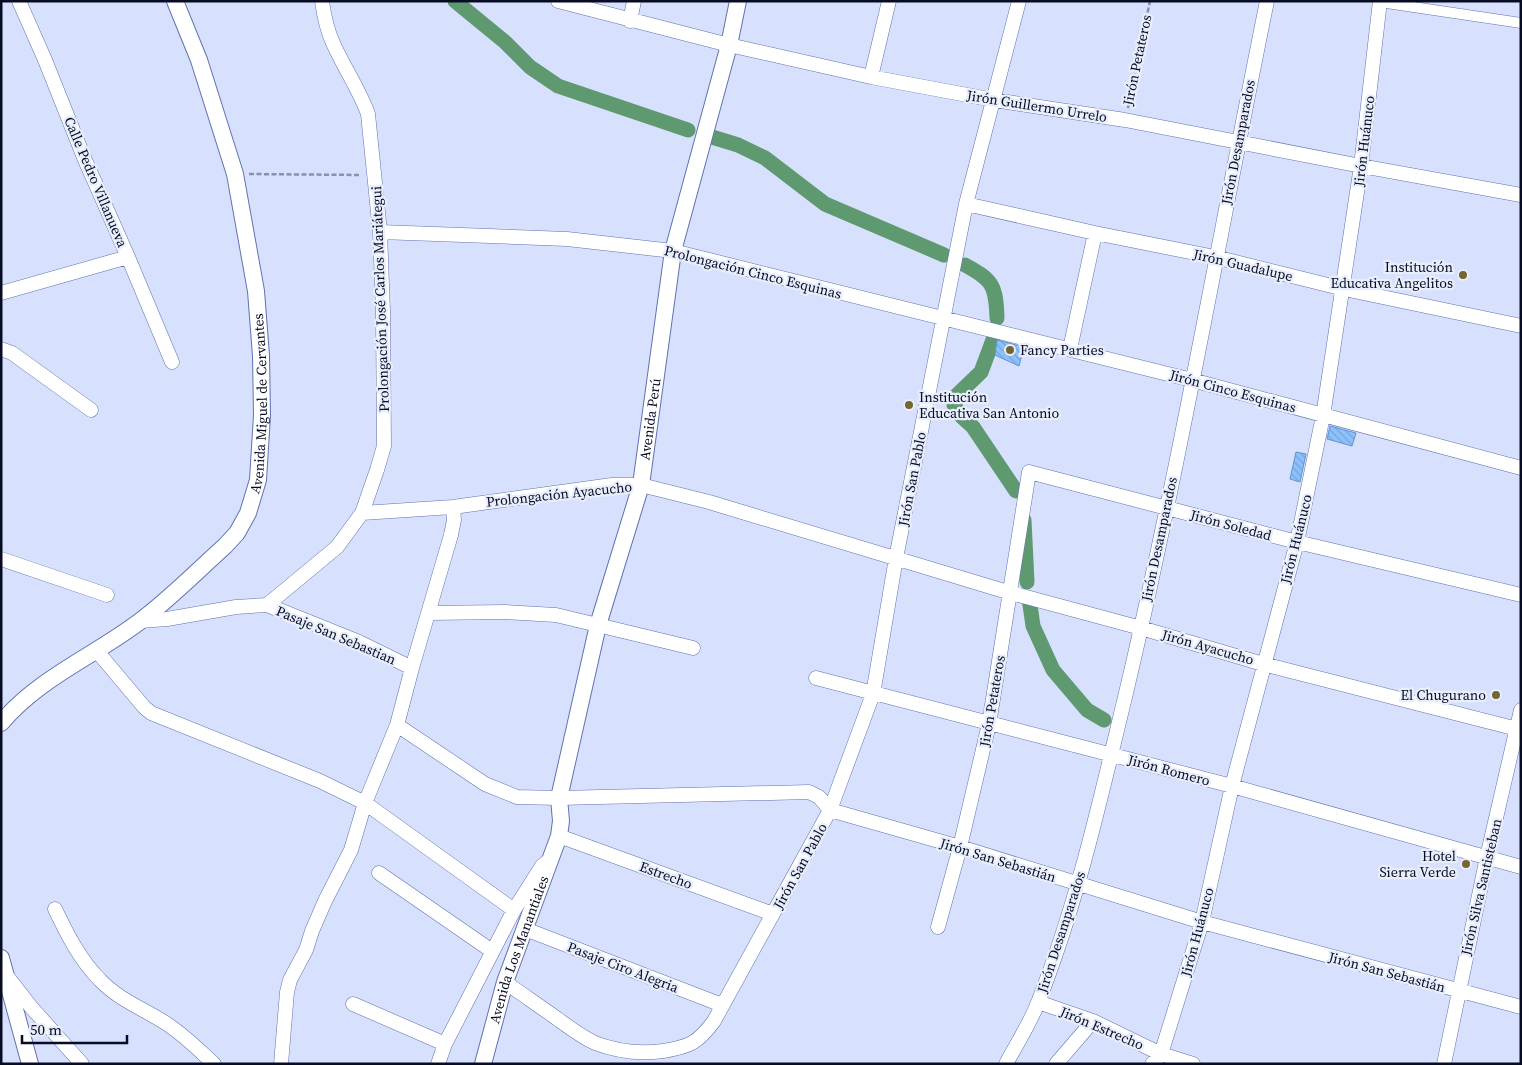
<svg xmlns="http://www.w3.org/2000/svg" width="1522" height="1065" viewBox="0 0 1522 1065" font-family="'Source Serif 4',serif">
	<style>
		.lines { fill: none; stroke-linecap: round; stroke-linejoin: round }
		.canal { stroke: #5f996f; stroke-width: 15 }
		.building { fill: url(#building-back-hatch); stroke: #6194cd }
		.pedestrian-casing { stroke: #6172b2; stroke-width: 11 }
		.minor-casing { stroke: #6172b2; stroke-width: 15 }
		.tertiary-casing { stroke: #6172b2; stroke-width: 18 }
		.path { stroke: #8a91ad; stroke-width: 2.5; stroke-dasharray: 5 2.5; stroke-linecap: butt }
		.pedestrian { stroke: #fff; stroke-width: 10 }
		.minor { stroke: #fff; stroke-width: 14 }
		.tertiary { stroke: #fff; stroke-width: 16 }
		.poi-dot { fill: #756532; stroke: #e9eefd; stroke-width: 2 }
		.labels { text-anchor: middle; stroke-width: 4.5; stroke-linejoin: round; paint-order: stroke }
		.street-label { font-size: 14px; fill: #070c24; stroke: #e9eefd }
		.poi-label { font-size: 14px; fill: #070c24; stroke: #e9eefd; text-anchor: end }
	</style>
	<defs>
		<pattern id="building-back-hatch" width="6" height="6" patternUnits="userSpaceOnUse" patternTransform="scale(1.25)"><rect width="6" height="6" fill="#8cc1fc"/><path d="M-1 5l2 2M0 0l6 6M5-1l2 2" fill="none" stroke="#77a5d8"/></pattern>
	</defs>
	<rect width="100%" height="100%" fill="#d7e0fd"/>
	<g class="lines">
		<path class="canal" d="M455,1L505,42L530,67L558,86L688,130
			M712,137L738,145L765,158L825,204L944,255
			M965,265C993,280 996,286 997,318
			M993,340L981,372L955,397L954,405L961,416L973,427L1016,491
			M1024,520L1027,582
			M1029,598L1033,626L1053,670L1087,710L1104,720"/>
	</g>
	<path class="building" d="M997,340L1024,347L1019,366L995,355Z
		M1330,426L1356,433L1352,446L1327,439Z
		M1296,452L1306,454L1300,482L1290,479Z"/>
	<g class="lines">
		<defs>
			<path id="pedestrian" d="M1380,2L1521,23"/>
			<path id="minor" d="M19,1L45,60L85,160L128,257L172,362
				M558,1L729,45L871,77L994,100L1125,120L1361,166L1521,195
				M630,21L634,1
				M871,77L889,1
				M966,204L1095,233L1215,257L1344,289L1521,326
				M380,232L567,239L673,251L1192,380L1521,468
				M1,293L128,257
				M1,349L12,353L91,410
				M1070,349L1095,233
				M362,513L453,507L612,485H641L709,502L1011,593L1141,628L1263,664L1521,730
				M1,559L107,595
				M267,605L337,547L362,513L377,470L384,446L383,312L380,232L368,114C359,89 344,68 333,43C327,30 324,16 322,1
				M429,613L505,612L556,615L693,648
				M140,621L167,619L236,607L267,605L359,642L412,668
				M96,650L144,707L151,713L320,781L365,803L514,910
				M816,678L1232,786L1521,867
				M397,725L485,784L517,797L559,798L809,792L819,797L830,810L960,847L1202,922L1521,1007
				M559,836L773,914
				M379,873L492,951
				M55,909C67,934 80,960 100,980C119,1000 144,1009 167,1024C184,1035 199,1050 214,1064
				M938,927L960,847L989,724L1029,472L1297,542L1521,595
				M525,929L722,1005
				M7,976L31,1007L82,1064
				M505,982C523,995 541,1007 559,1020C570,1028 582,1037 595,1043C616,1051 641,1054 663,1051C689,1047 698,1043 714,1021L830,810L873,694L896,558L966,204L1019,1
				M1038,1002L1093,1021L1161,1054L1193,1064
				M353,1004L445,1044
				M281,1064L287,992L290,980L306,950L312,931L325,901L351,850L365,803L397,725L412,668L451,535L454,520L453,507
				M438,1064L445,1044L514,910L542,866L547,862
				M1006,1064C1017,1043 1031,1022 1039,1000C1078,901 1101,796 1126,693C1180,464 1220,232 1267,1
				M1056,1064L1093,1021
				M1152,1064L1161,1054L1202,922L1232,786L1297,542L1323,416L1361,166L1380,1
				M1444,1064L1487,857L1521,710"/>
			<g id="tertiary">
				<path id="s1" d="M1,723C39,678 94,656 139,622C170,599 197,571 225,546L237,533L248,513L258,480L262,415L261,356L256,291L235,174L199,60L175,1"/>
				<path d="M1,958L30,1064"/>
				<path id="s2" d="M483,1064L505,982L559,836L561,821L559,798L598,625L641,485L673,251L729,45L738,1"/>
			</g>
		</defs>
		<use href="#pedestrian" class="pedestrian-casing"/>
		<use href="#minor" class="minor-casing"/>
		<use href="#tertiary" class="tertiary-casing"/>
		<path class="path" d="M1128,108L1150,1
			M249,174L361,175"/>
		<use href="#pedestrian" class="pedestrian"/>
		<use href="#minor" class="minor"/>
		<use href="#tertiary" class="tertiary"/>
	</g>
	<g class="poi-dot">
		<circle cx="1463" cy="275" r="5"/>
		<circle cx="1010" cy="350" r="5"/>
		<circle cx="909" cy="405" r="5"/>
		<circle cx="1496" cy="695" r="5"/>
		<circle cx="1466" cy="864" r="5"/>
	</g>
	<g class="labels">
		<g class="street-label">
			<text transform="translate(1137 60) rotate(-78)" y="5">Jirón Petateros</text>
			<text transform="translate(1037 106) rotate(9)" y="5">Jirón Guillermo Urrelo</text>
			<text transform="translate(1364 141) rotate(-83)" y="5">Jirón Huánuco</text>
			<text transform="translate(1238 142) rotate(-79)" y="5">Jirón Desamparados</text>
			<text transform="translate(96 182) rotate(67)" y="5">Calle Pedro Villanueva</text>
			<text transform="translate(1243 265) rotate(13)" y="5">Jirón Guadalupe</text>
			<text transform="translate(753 272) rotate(14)" y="5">Prolongación Cinco Esquinas</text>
			<text transform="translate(380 299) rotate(-92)" y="5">Prolongación José Carlos Mariátegui</text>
			<text transform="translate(1233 391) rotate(15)" y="5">Jirón Cinco Esquinas</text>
			<text dy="5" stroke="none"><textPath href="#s1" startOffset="438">Avenida Miguel de Cervantes</textPath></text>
			<text dy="5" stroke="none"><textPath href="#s2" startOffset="669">Avenida Perú</textPath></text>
			<text transform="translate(912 479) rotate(-79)" y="5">Jirón San Pablo</text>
			<text transform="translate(559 494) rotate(-6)" y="5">Prolongación Ayacucho</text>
			<text transform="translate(1231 525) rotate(15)" y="5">Jirón Soledad</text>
			<text transform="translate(1159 539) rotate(-78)" y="5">Jirón Desamparados</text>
			<text transform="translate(1296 539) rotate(-76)" y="5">Jirón Huánuco</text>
			<text transform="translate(336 635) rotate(23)" y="5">Pasaje San Sebastian</text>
			<text transform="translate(1208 647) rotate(16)" y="5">Jirón Ayacucho</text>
			<text transform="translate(992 701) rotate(-80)" y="5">Jirón Petateros</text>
			<text transform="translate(1169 770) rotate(15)" y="5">Jirón Romero</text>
			<text transform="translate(998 860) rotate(17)" y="5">Jirón San Sebastián</text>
			<text transform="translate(800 866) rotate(-61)" y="5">Jirón San Pablo</text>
			<text transform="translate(666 875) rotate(20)" y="5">Estrecho</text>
			<text transform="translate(1481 887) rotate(-77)" y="5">Jirón Silva Santisteban</text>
			<text transform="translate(1061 932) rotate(-72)" y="5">Jirón Desamparados</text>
			<text transform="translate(1197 932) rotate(-75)" y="5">Jirón Huánuco</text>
			<text dy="5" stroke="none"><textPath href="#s2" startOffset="120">Avenida Los Manantiales</textPath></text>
			<text transform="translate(623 967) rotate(21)" y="5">Pasaje Ciro Alegria</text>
			<text transform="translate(1387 972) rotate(15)" y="5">Jirón San Sebastián</text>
			<text transform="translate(1102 1028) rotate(23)" y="5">Jirón Estrecho</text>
		</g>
		<g class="poi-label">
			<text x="1453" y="272">Institución<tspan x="1453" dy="16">Educativa Angelitos</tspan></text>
			<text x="1020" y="355" text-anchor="start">Fancy Parties</text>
			<text x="919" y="402" text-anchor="start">Institución<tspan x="919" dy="16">Educativa San Antonio</tspan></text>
			<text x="1486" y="700">El Chugurano</text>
			<text x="1456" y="861">Hotel<tspan x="1456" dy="16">Sierra Verde</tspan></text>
		</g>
	</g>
	<rect width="1522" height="1065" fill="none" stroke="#070c24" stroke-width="5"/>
	<path d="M22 1035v8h105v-8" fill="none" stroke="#070c24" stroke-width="2.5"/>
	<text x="30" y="1035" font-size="15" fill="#070c24" stroke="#e9eefd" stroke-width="4" paint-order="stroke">50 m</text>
</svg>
